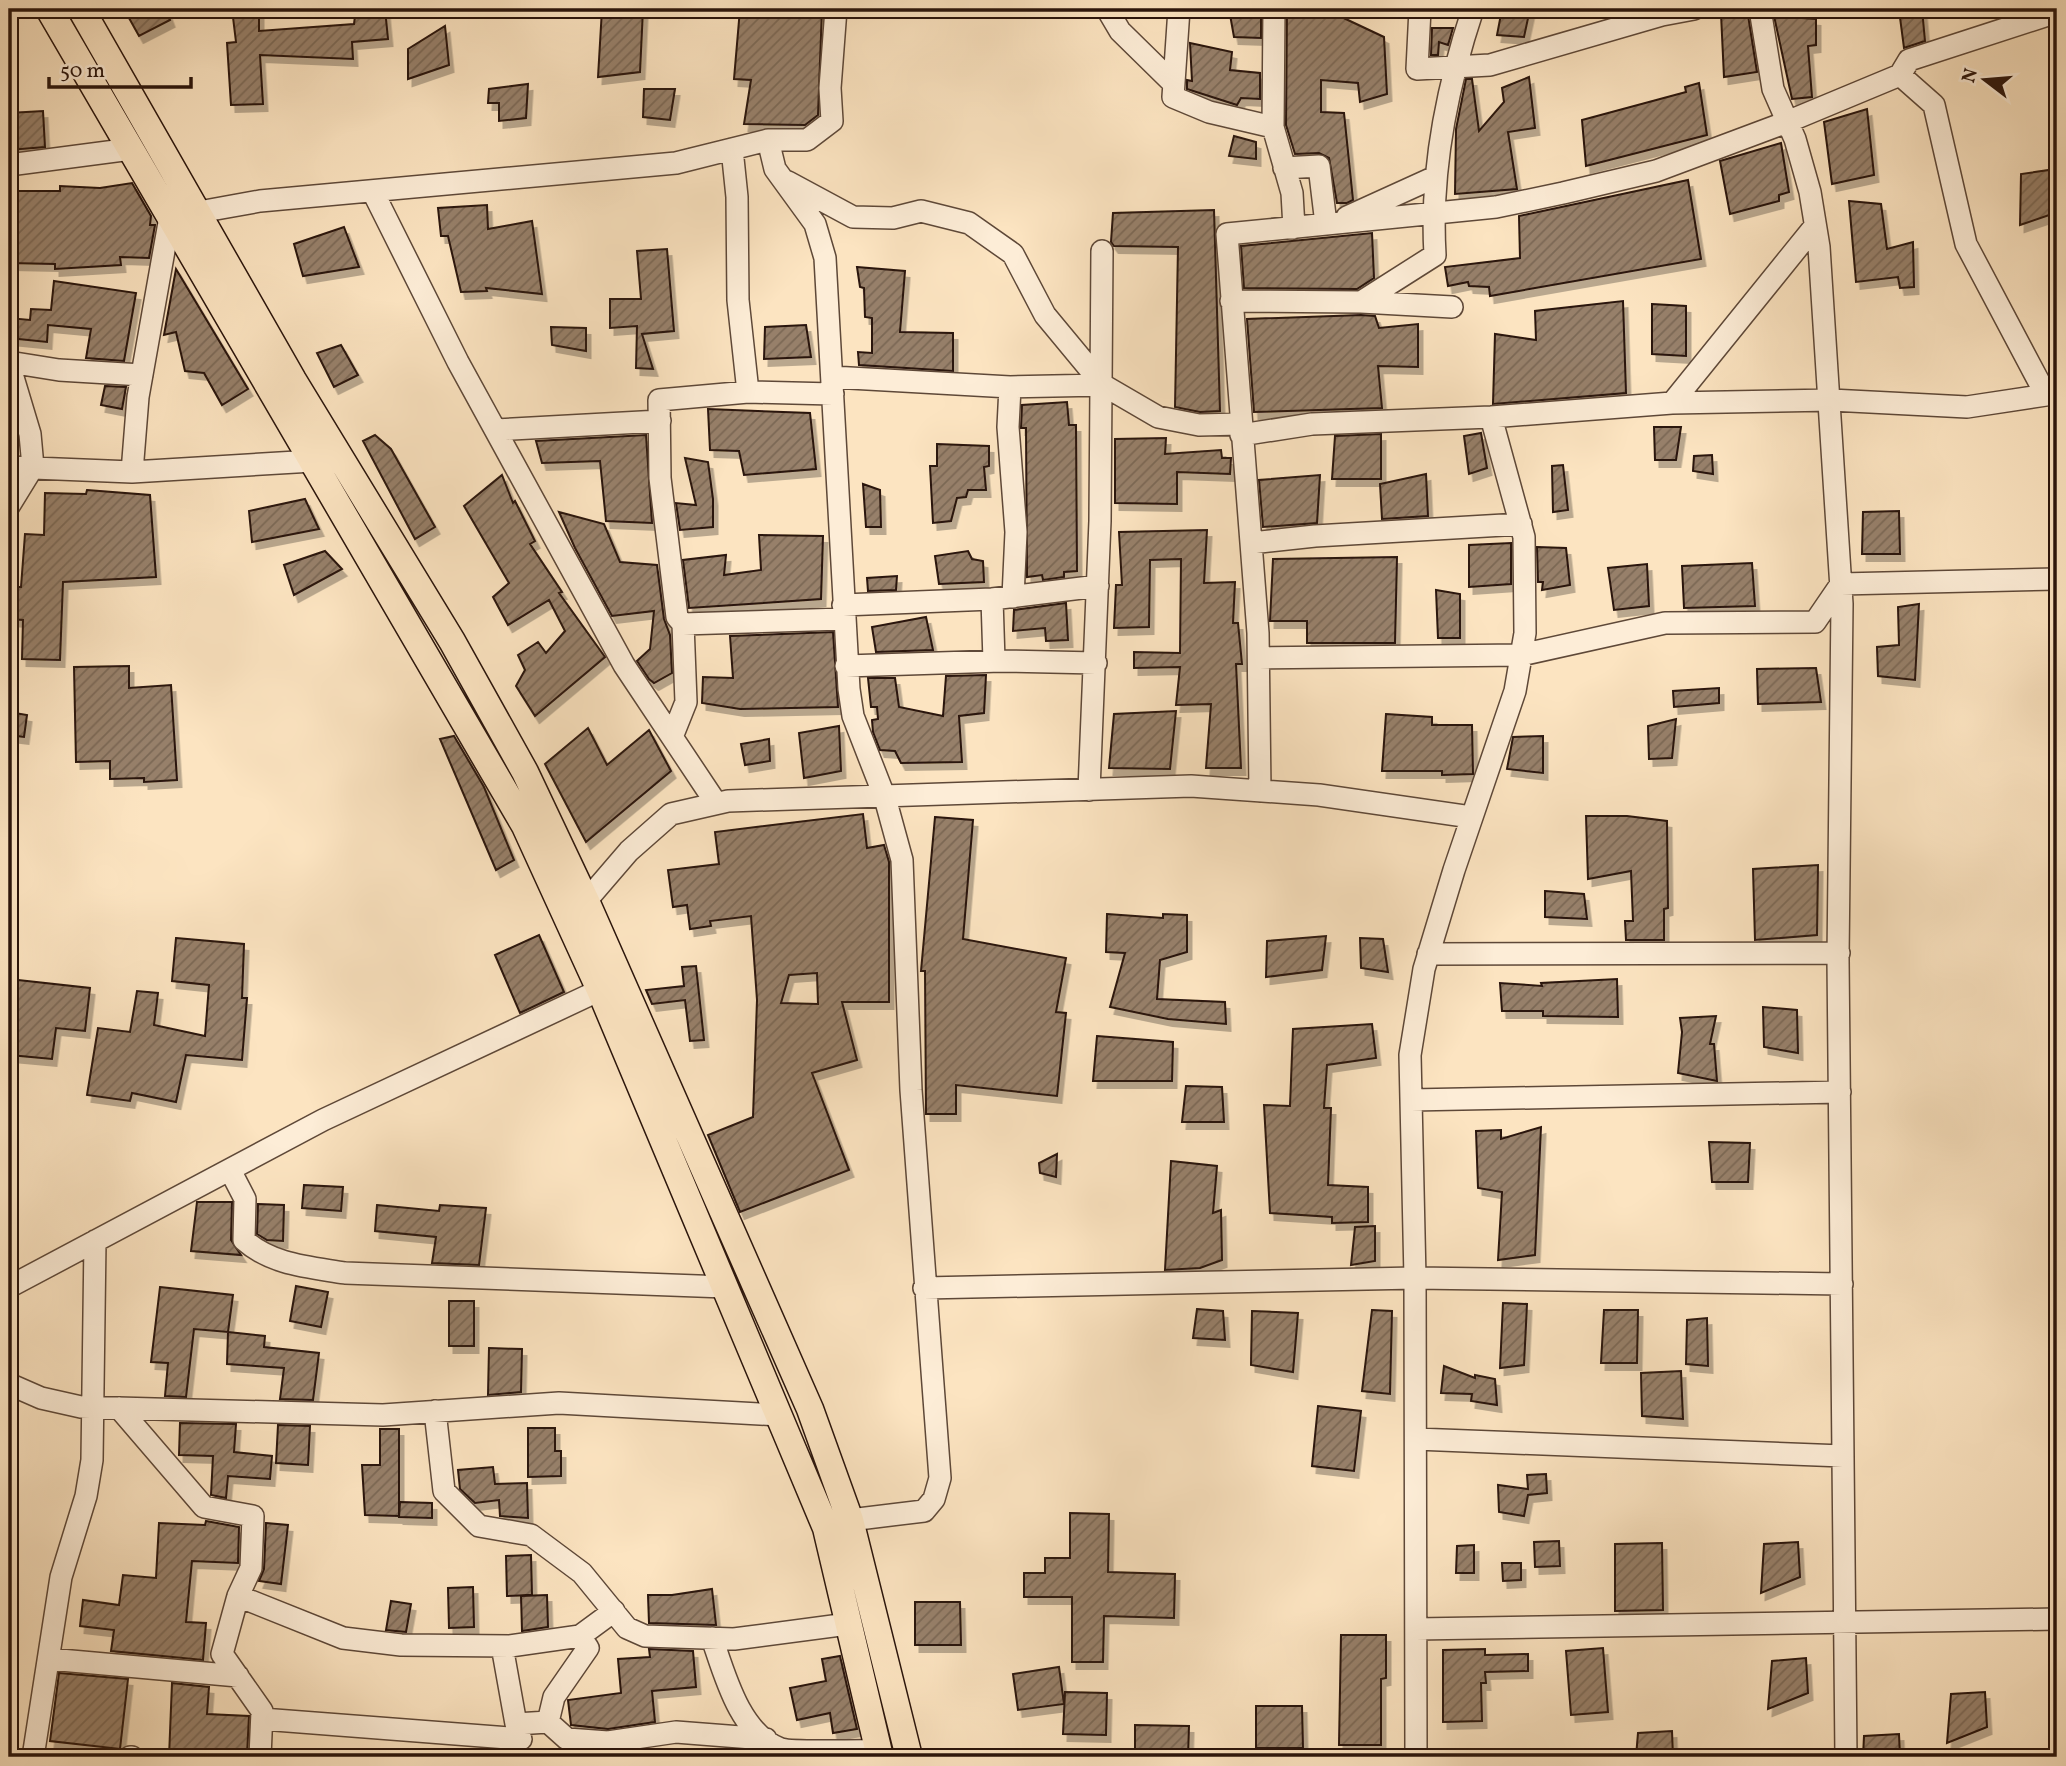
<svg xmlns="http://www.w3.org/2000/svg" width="2066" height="1766" viewBox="0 0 2066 1766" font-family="Vollkorn,serif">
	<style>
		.building { fill: url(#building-hatch); stroke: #2a140b; stroke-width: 2; fill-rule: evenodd; filter: url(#shadow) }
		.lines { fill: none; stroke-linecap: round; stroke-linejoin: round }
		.minor-casing { stroke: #5e4838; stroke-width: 24 }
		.major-casing { stroke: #2a140b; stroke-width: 29 }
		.minor { stroke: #fdedd7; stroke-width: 21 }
		.major { stroke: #fce4c1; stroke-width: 26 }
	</style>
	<defs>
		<pattern id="building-hatch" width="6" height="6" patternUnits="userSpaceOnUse" patternTransform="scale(1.75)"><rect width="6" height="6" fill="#97806a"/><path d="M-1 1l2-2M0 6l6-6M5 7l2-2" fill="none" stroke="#7b6855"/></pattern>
		<filter id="shadow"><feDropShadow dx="4.5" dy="7" stdDeviation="0" flood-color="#0004"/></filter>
	</defs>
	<rect width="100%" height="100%" fill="#fce4c1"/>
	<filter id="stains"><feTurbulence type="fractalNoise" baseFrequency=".00286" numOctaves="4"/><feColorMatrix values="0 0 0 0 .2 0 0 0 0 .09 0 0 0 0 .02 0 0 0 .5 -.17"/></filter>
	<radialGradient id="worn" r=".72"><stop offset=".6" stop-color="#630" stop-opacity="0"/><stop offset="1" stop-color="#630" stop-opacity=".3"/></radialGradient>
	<path class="building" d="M124,9H166L170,20L139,36Z
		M232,9H259V31L354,24L356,9H385L388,39L352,42L353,59L260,55L263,104L231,105L227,43L236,42Z
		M602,9H643L640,72L598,77Z
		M740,9H822L818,115L805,125L744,124L751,80L734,79Z
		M1229,9H1261V38L1234,37Z
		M1287,9H1333V13L1384,37L1387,94L1360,102L1358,83L1321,80V112L1344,113L1353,200L1347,203H1337L1329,158L1319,153L1295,154L1286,125Z
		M1502,9H1530L1524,37L1497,35Z
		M1922,9L1925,41L1904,48L1899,10Z
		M1721,14L1748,15L1757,72L1724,77Z
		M1774,16L1816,19V45L1808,46L1812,97L1792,99Z
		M445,26L449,65L408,79V49Z
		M1432,28H1453L1448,45L1439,42L1438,55H1431Z
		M1190,43L1232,52L1230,70L1260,73V99L1241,98L1237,105L1187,89V80L1192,81Z
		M1529,77L1535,128L1508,132L1517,189L1455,194L1456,129L1466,79H1472L1479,131L1504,102L1502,88Z
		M1699,83L1707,135L1586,166L1582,120L1686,92L1685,87Z
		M528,84L526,118L499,121V103H488L489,89Z
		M644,89H675L670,120L643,117Z
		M1867,109L1874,175L1832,184L1824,122Z
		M43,111L45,147L9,150V113Z
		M1234,136L1256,142V159L1229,156Z
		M1781,143L1789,192L1779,195V201L1730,214L1720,161Z
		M2049,170L2055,213L2020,225L2021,174Z
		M1688,180L1701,259L1490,296L1489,287L1469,286L1468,282L1448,286L1445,267L1520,258L1519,216Z
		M132,183L151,216L150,225H155L149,258L120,257L121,265L55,269V264L9,263V195L17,196V191H60V186L100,188Z
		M1849,201L1881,204L1887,249L1913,242L1914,287L1900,288L1898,277L1856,282Z
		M487,205L488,229L532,221L542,294L486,288L487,291L461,292L448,236H441L438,208Z
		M1214,210L1220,411L1200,412L1175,407L1178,247L1114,246L1111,242L1113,213Z
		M344,227L359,267L303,276L294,244Z
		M1372,233L1374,278L1357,289L1244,288L1241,246Z
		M667,249L674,331L642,334L653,369L636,368L637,326L610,328V299H641L637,251Z
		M857,267L905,271L900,332L953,333V371L859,365L858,352L872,353V318L865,317L864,288L860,287Z
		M176,269L248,389L222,405L204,373L185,371L176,332L164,335Z
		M54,281L136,293L124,361L86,358L91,329L48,325L47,342L9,338V318L30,320L31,309L51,310Z
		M1623,301L1626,393L1493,404L1495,334L1536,340L1535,311Z
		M1652,304L1686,306V356L1652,354Z
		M1361,315L1375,316L1379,328L1418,324V367L1378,366L1382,408L1254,412L1247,319Z
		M806,325L811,357L764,359L765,327Z
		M551,327L586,328V351L552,345Z
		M341,345L358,375L334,387L317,353Z
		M105,386L126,387L122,409L101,405Z
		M1067,402L1069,425H1076L1077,571L1064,572V577L1043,580L1042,575L1027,577L1026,428H1021L1022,405Z
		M708,409L810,413L816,469L744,475L739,451L710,450Z
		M1654,427H1681L1676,460H1655Z
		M1481,433L1487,468L1469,474L1464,436Z
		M1381,434V479H1332L1335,436Z
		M375,435L391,449L435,527L415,539L363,441Z
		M646,435L652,523L606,521L600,461L542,463L536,441Z
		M1166,438L1165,454L1221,450L1222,458H1231L1230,474L1177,472V504L1115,503V439Z
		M937,444L989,446V466L984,467L986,490H968L966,497L957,498L951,521L933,523L930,466H937Z
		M1712,455L1713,474L1693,471L1694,456Z
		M685,458L708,462L713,499V527L680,530L676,503L696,505Z
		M1563,465L1568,510L1553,512L1552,466Z
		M1426,474L1428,516L1382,519L1380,484Z
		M502,475L513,503L515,501L535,541L530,544L562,592L559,593L605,657L535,716L516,686L525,670L518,655L538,642L546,653L565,631L549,600L508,625L493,597L509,583L464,506Z
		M1320,475L1317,523L1263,527L1259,480Z
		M863,484L880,490L881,527H866Z
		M87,490L150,495L156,577L63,582L60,660L22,659L23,620L9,619V587H21L25,534L44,535L45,493L86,494Z
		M305,499L319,529L252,542L249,511Z
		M1899,511L1900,554H1862L1863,512Z
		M559,512L604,524L620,562L657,565L664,619L670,635L672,673L654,683L649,679L637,661L650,649L654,611L612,616L575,548Z
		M1207,530L1204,583L1235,582L1233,623H1238L1242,664H1236L1241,768H1206L1211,704L1176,705L1180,667L1134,668V652L1180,653L1181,559L1150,560L1149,627L1114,628L1116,585H1122L1119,532Z
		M759,535L823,536L821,599L689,608L683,560L726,555L724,575L761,570Z
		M1511,543V584L1469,587V545Z
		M1537,547L1566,548L1570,585L1542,590L1543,582H1538Z
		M325,551L342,569L294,595L284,565Z
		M968,551L972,559L983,561L984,582L939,584L935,556Z
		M1397,557L1395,643H1307V621H1270L1273,559Z
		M1752,563L1755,606L1684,608L1682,566Z
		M1647,564L1649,606L1614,610L1608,568Z
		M897,576L896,590L868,591L867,578Z
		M1436,590L1460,594V638H1438Z
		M1066,603L1068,640L1046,641L1045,628L1013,631L1014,610Z
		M1919,604L1915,680L1878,676L1877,647L1899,645L1898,607Z
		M926,617L933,650L876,652L872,627Z
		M833,632L838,707L740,709L702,703L703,677L733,678L730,636Z
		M129,666V688L171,685L177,780L144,782V778L110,779V761L76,762L74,667Z
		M1816,668L1821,702L1758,704L1757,669Z
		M986,675L984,713L959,716L962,762L901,763L895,751L880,750L873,732L872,720L878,719L877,707H871L868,678H895L899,707L943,716L946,676Z
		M1719,688V703L1674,707L1673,691Z
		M1176,711L1170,769L1109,768L1114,714Z
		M9,712L27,715L24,737L9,735Z
		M1386,714L1432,717V725H1472L1473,774L1442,775V771H1382Z
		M1676,719L1672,758L1649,759L1648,726Z
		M839,726L841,771L804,778L799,733Z
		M588,728L607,765L649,730L671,771L586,842L545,764Z
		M454,736L484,787L514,860L496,870L440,739Z
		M1543,736V773L1507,769L1513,737Z
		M769,739L770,761L745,765L741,744Z
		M863,814L867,848L884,845L889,862V1002H842L857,1060L812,1073L849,1170L740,1212L708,1135L753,1117L757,1000L751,916L710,921L711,926L690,929L687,905L673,907L668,870L719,864L715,832ZM817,973L818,1004L781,1003L789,975Z
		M1586,816H1627L1667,821L1668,908L1664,909V940H1626L1625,921H1633L1631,871L1588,879Z
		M935,817L973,820L963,939L1066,958L1056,1012L1066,1013L1057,1096L956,1085V1114H926L925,971H921Z
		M1818,865L1817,935L1755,940L1753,869Z
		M1545,891L1584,894L1587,919L1545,917Z
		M1107,914L1163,918V914L1187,915V952L1160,960L1157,999L1225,1002L1226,1024L1168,1019L1110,1007L1125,953L1106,952Z
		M539,935L564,992L520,1013L495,955Z
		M1326,936L1322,970L1266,977L1267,941Z
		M176,938L244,944L242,998H247L242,1060L186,1055L176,1102L132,1093L130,1101L87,1095L98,1028L130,1032L137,991L158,993L154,1025L205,1036L209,985L172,981Z
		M1360,938L1383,939L1388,972L1361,968Z
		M696,966L704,1040L690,1041L685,1000L652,1004L646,990L684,986L682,967Z
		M1617,979L1618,1017L1543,1016V1011H1502L1500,983L1542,986L1541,983Z
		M18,980L90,988L85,1031L56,1028L52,1059L10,1055Z
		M1763,1007L1797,1010L1798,1053L1764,1047Z
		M1716,1016L1710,1044H1714L1717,1081L1678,1073L1682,1032L1680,1018Z
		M1372,1024L1376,1058L1327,1065L1324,1108H1331L1328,1185L1368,1187V1222L1332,1223V1217L1270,1213L1264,1105L1290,1106L1293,1029Z
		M1097,1036L1173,1042L1172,1081H1093Z
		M1186,1086L1222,1087L1224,1122H1182Z
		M1541,1127L1535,1255L1498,1260L1502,1192L1478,1188L1476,1131L1501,1130V1139Z
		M1709,1142L1750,1143L1748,1182H1712Z
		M1057,1154L1056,1177L1040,1173L1039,1163Z
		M1171,1161L1217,1166L1213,1213L1221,1210L1222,1260L1200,1268L1165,1270Z
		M304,1185L343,1187L341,1211L302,1208Z
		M197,1202H232L231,1240L241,1255L191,1251Z
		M258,1204L284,1205L283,1241L267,1240L257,1234Z
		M377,1205L439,1211L440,1205L486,1208L479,1265L432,1263L436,1237L375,1231Z
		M1375,1226V1261L1351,1265L1355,1227Z
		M296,1286L328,1292L321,1327L290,1321Z
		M160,1287L233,1295L228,1332L194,1329L186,1397L165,1396L168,1363L151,1362Z
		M449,1301H474V1346H449Z
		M1503,1303L1527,1304L1524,1365L1500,1368Z
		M1197,1309L1223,1311L1225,1340L1193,1338Z
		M1372,1310L1392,1311L1390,1394L1362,1391Z
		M1604,1310H1638L1637,1363H1601Z
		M1252,1311L1298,1313L1293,1372L1251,1365Z
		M1707,1318L1708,1366L1686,1364L1687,1320Z
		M228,1332L265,1336L264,1347L319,1353L313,1400L280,1399L284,1368L227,1364Z
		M489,1348L522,1349L521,1392L488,1395Z
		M1444,1366L1475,1378V1375L1495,1379L1497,1405L1471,1401L1472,1394L1441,1393Z
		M1681,1371L1683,1419L1642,1416L1641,1373Z
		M1318,1406L1361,1411L1354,1471L1312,1466Z
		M180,1423L236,1424L234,1452L272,1456L270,1479L228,1476L226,1498L211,1495L213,1456L179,1455Z
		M278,1425L310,1426L308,1465L276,1463Z
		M528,1428H555V1451H561V1476L528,1477Z
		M380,1429H399V1516L365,1515L362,1465H380Z
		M493,1467L495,1484L527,1483L528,1518L500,1516L499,1500L475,1503L460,1489L458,1470Z
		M1546,1474L1547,1493L1528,1495L1524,1516L1499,1512L1498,1485L1528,1489L1527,1475Z
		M400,1502L432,1503V1518L399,1517Z
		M1070,1513L1109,1514L1108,1572L1175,1574L1174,1618L1104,1616L1103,1662H1072V1597H1024V1573H1045V1558H1070Z
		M206,1521L239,1527L238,1563L192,1561L186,1622L206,1623L203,1660L111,1651L114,1630L80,1626L83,1600L119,1605L123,1575L156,1578L159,1523L205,1525Z
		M266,1523L288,1525L281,1584L259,1581L264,1569Z
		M1559,1541L1560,1566L1535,1567L1534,1542Z
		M1798,1542L1800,1577L1761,1593L1764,1544Z
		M1662,1543L1663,1610L1615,1611V1544Z
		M1474,1545V1573H1456L1457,1546Z
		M531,1555L532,1595L507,1596L506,1556Z
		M1502,1563H1521V1580L1503,1581Z
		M473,1587L474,1627L449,1628L448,1588Z
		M712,1589L716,1625L649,1623L648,1595H672Z
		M547,1595L548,1627L522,1631L521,1596Z
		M391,1601L411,1604L406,1632L386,1630Z
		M915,1602H960L961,1645H915Z
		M1341,1635H1386V1678L1381,1679V1745H1339Z
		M1603,1648L1608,1712L1571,1715L1566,1651Z
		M649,1649L693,1651L696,1687L652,1691L655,1722L608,1729L571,1725L568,1700L621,1693L618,1659L650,1657Z
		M1485,1649V1655L1528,1654V1671L1485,1672L1486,1683H1481L1482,1721L1443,1722V1650Z
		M840,1656L857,1729L833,1733L830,1713L797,1720L790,1688L826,1681L822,1659Z
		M1806,1658L1808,1693L1768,1709L1772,1661Z
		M1059,1667L1064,1704L1018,1710L1013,1674Z
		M59,1673L128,1679L120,1749L50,1741Z
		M172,1683L209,1687L207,1714L249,1716L247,1755L206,1753V1757H169Z
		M1065,1692L1107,1693L1106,1735L1063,1734Z
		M1985,1692L1987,1727L1947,1743L1951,1694Z
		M1256,1706H1302L1303,1748H1256Z
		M1135,1725L1189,1726L1188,1757H1135Z
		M1672,1731L1673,1757H1636L1638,1733Z
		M1899,1734L1900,1757H1863L1864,1736Z"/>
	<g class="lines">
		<defs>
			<path id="minor" d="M1107,9L1120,31L1173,83
				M1179,9L1173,97L1209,112L1273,127L1292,193L1294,228
				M1420,9L1417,69L1490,65L1662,15L1694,9
				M1760,9L1773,89L1795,139L1810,192L1819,247L1842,604L1838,959L1846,1757
				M1273,127L1274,9
				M768,140L775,169L815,224L825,258L849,689L853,716L885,798L902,860L911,1090L940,1478L934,1499L924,1511L850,1520
				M732,149L737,197L738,300L748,392
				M9,165L131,149
				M1284,168L1319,166L1326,224
				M788,182L853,217L893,218L921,211L969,223L1013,254L1045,315L1103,385L1158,417L1199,425L1240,424
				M373,192L458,362L624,665L716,803
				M199,212L260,201L676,163L768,140H807L832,121L830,88L836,9
				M1347,217L1435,177
				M1231,301L1361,302
				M1452,307L1361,302L1435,255C1430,172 1447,87 1473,9
				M9,362L59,370L142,375
				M9,364L30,434L33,467L9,506
				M832,377L1010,387L1103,385
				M1010,387L1008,427L1016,532L1013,597
				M1672,403L1831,400L1967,407L2046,395L1966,244L1934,105L1900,75
				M496,430L660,421
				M1241,435L1312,424L1491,417L1672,403L1815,226
				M9,467L132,472L313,461
				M132,472L138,397L170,217L177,211
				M1251,543L1315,536L1521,524
				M992,599L994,661
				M843,605L992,599L1098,586
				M683,624L677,617L660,478L659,400L748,392L833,394
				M1259,658L1521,655L1665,623L1815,622L1841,584L2057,579
				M846,666L1001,661L1096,663
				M672,737L686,702L683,624L843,619
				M1089,790L1100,521L1102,251
				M1260,791L1258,633L1227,234L1496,207L1563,193L1656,171L1787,122L1900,75L1909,60L2057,12
				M586,901L629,851L671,814L728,801L1191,786L1319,795L1471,817
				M1428,954L1839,953
				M1411,1100L1840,1092
				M230,1170L245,1199L244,1240C272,1265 309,1267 345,1273L725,1287
				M9,1287L323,1120L600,990
				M924,1288L1415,1278L1842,1284
				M9,1384L41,1398L81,1407L383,1415L559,1403L779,1415
				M119,1408L204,1507L253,1516L251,1568L238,1596L222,1654L262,1711L260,1757
				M435,1411L444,1491L479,1526L531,1535L582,1573L627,1628L645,1636L734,1639L848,1624
				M1416,1439L1843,1456
				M238,1596L343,1638L401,1645L510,1646L580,1636L614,1611
				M1416,1629L2057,1619
				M580,1636L588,1648L554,1697L548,1722L567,1739L608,1742L676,1732L766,1739
				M712,1638C725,1676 740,1734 781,1749C793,1753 859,1750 878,1751
				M502,1646L516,1724L548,1722
				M49,1659L238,1676
				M262,1719L521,1739
				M33,1757L61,1577L86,1496L92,1460L95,1241
				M130,1757H132
				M1416,1757L1415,1278L1410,1055L1424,969L1454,870L1515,691L1525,633L1524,537L1491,417"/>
			<path id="major" d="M49,9L525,826L600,990L826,1528L880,1757
				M81,9L293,380L452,641L525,772L586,901L810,1409L850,1520L909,1757"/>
		</defs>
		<use href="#minor" class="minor-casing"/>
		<use href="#major" class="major-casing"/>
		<use href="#minor" class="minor"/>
		<use href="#major" class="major"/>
	</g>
	<rect width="2066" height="1766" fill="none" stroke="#fce4c1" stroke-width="35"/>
	<rect x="10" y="10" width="2045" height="1745" fill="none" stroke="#2a140b" stroke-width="3.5"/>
	<rect x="18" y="18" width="2031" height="1731" fill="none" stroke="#2a140b" stroke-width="2"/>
	<g transform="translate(1985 80) rotate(286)" stroke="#fdedd7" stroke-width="5" paint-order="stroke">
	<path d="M0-5L12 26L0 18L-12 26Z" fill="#2a140b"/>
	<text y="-10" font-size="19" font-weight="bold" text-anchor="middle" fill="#2a140b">N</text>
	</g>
	<path d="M49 77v10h142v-10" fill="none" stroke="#2a140b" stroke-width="3.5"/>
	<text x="60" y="77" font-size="21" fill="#2a140b" stroke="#fdedd7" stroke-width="5" paint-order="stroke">50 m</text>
	<rect width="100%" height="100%" filter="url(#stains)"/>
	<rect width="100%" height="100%" fill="url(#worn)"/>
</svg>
